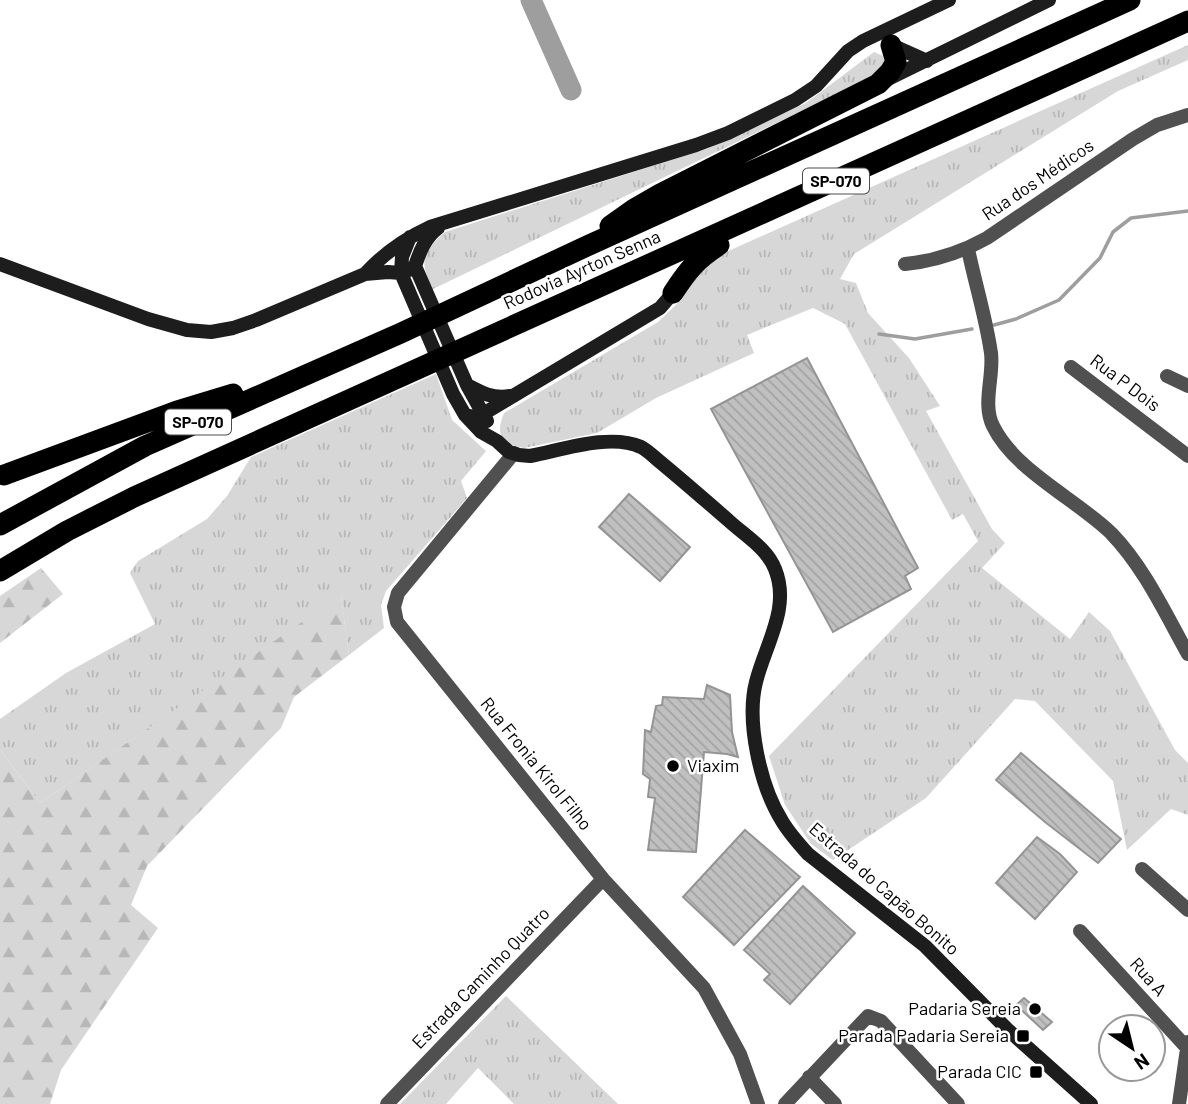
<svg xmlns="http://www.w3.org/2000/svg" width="1188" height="1104" viewBox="0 0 1188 1104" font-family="Barlow,sans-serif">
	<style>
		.grass { fill: url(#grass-tufts) }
		.forest { fill: url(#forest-firs) }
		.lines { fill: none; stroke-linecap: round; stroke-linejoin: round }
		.stream { stroke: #9e9e9e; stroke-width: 3.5 }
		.river { stroke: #9e9e9e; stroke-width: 21 }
		.building { fill: url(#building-back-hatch); stroke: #949494; stroke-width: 2 }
		.street { stroke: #505050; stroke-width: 14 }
		.secondary { stroke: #1d1d1d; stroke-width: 14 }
		.highway { stroke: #000; stroke-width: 21 }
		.poi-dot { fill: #000; stroke: #fff; stroke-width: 2.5 }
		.labels { text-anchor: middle; stroke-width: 5; stroke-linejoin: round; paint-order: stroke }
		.shield { fill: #fff; stroke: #4c4c4c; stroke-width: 2 }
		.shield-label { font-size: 16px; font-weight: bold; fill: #000 }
		.street-label { font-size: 18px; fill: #000; stroke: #fff }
		.poi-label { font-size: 18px; fill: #000; stroke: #fff; text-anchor: end }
	</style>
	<defs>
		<pattern id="grass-tufts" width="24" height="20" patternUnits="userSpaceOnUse" patternTransform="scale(1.75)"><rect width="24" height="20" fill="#d7d7d7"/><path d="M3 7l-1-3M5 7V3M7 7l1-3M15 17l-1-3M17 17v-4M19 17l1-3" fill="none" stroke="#b7b7b7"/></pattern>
		<pattern id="forest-firs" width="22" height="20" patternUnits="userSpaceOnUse" patternTransform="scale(1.75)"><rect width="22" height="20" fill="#d7d7d7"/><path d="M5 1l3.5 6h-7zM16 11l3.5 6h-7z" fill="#b7b7b7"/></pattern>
		<pattern id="building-back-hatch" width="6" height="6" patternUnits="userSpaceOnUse" patternTransform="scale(1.75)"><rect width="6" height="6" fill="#c0c0c0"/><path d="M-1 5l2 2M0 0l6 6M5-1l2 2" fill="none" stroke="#a3a3a3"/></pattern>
	</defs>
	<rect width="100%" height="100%" fill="#fff"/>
	<path class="grass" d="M1188,45V60L1118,91L854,254L840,279L856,283L868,313L909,358L940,406L926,411L992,529L1005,543L982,568L1070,639L1089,612L1110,631L1175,750L1188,763V815L1171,809L1127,850L1113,781L1035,701L1015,699L926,798L833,860L811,844L785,805L769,756L978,541L963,514L952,520L845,324L813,308L747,335L754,353L656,398L597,433L524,448C501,444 495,435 504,413L658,322L682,299L698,271L715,257Z
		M874,52L883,56L886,64L882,72L431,290C421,259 420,255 445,232L709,148L806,103Z
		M436,374L452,420L486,451L461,481L467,498L386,591L381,605L384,628L349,655L341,596L40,803L0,750V719L66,673L155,624L130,573L138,561L207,519L227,496L251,457Z
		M506,996L618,1104H514L478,1068L446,1104H400Z"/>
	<path class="forest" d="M41,568L63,594L0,643V596Z
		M341,595L349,655L294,697L281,728L147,866L131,905L158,928L61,1070L50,1104H0V750L40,803Z"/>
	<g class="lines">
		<path class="stream" d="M994,325L1016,319L1059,300L1100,258L1113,232L1131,218L1188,211
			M879,334L915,339L972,329"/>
		<path class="river" d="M531,0L571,90"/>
	</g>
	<path class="building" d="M807,358L918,568L905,576L911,589L833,632L711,409Z
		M629,494L690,547L660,581L599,527Z
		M707,685L730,695L732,732L738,757L727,754L704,752L696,852L648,850L655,798L648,797L650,779L643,774L645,730L651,732L656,706L662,705L663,697L704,699Z
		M1021,753L1121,839L1098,863L1045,822L996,780Z
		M745,830L800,877L734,945L683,897Z
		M1037,837L1060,854L1077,872L1035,919L996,883Z
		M803,886L855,933L790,1004L764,980L770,974L744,950Z
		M1024,998L1052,1022L1043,1030L1016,1005Z"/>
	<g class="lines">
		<path class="street" d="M968,249C975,283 986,318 991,353C994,376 982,404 993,426C1015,471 1076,499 1111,533C1144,567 1165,613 1188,654
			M905,264C935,261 960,253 987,238L1133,139L1157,125L1188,115
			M1071,367L1188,456
			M1167,376L1188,386
			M514,453L398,593L394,607L397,622L603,879L704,988L740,1054L758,1104
			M1142,869L1188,910
			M1080,931L1188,1049
			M809,1077L835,1104
			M387,1104L603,879
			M785,1104L868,1016L881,1021L958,1104
			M1179,1104L1188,1042"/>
		<path class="secondary" d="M889,44L927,61
			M884,81L1049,0
			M410,237L402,257L401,273L453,394L465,415L481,432L497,441L509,452L519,455L530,456C562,450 610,433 641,447C647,450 653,456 659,461C682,480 705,500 728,520C744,535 767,548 775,569C791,608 765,645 756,682C746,721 760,786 782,821C789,833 799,844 808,854L925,946L1007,1029L1091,1104
			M0,264L148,319L187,330L211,332L233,328L256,320L365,274L388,272L401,273L409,270L415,266
			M415,266L467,385L487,421
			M415,266C420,251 425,238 438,228
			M365,274C384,253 404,239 430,227L696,145L728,133L795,100L816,86L848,51L863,41L949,0
			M467,385C482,393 493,399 510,396
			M465,415L475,417L483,414L660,308L673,293"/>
		<path class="highway" d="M610,226L634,209L660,194L878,84L890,72L896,62L891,45
			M673,293C688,270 696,260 719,245
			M4,475L177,411L233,394
			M0,525L145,446L401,333L587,246L1130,0
			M0,571L67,531L134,497L1188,21"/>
	</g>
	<g class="poi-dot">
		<circle cx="673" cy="766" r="7"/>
		<circle cx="1035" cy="1009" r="7"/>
		<rect x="1016" y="1029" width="14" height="14" rx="3.5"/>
		<rect x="1029" y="1065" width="14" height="14" rx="3.5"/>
	</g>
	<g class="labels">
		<g class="shield">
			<rect x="803" y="168.5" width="66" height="25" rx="5"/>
			<rect x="165" y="409.5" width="66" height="25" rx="5"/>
		</g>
		<g class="shield-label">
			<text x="836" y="187">SP-070</text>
			<text x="198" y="428">SP-070</text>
		</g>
		<g class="street-label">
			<text transform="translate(1038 180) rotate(-34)" y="6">Rua dos Médicos</text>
			<text transform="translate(582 270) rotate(-24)" y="6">Rodovia Ayrton Senna</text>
			<text transform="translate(1125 383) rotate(37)" y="6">Rua P Dois</text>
			<text transform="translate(536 764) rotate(51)" y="6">Rua Fronia Kirol Filho</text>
			<text transform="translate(884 889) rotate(41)" y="6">Estrada do Capão Bonito</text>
			<text transform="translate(1148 977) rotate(48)" y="6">Rua A</text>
			<text transform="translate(481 978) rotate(-46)" y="6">Estrada Caminho Quatro</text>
		</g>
		<g class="poi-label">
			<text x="687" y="772" text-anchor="start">Viaxim</text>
			<text x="1021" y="1015">Padaria Sereia</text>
			<text x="1009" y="1042">Parada Padaria Sereia</text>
			<text x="1022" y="1078">Parada CIC</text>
		</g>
	</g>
	<g transform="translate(1132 1048) rotate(145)"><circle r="33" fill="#ffffff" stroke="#999999" stroke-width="2"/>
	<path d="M0-5L12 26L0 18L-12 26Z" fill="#000000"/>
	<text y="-10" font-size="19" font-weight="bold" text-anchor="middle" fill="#000000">N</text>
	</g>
</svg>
